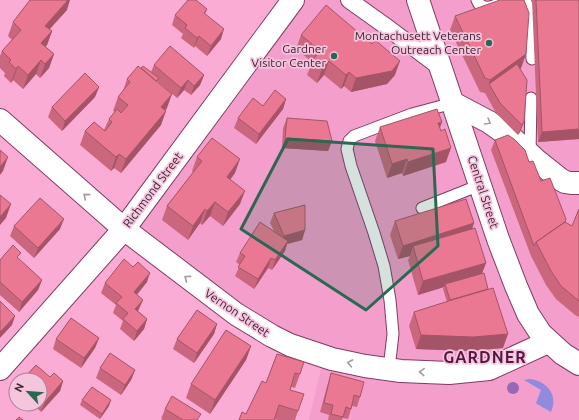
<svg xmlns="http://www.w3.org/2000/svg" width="579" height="420" viewBox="0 0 579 420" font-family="Ubuntu,sans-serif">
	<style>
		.built { fill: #f49ecc }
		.green { fill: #918add }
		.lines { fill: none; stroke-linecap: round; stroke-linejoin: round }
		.service-casing { stroke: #803b62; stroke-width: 13 }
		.pedestrian-casing { stroke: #803b62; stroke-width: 18 }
		.minor-casing { stroke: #803b62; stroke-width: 24 }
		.secondary-casing { stroke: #803b62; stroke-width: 24 }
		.service { stroke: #fff; stroke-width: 11 }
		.pedestrian { stroke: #fff; stroke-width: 16 }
		.minor { stroke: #fff; stroke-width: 22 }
		.secondary { stroke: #fff; stroke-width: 22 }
		.tree { fill: #9966b8 }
		.wall { fill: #ca677e }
		.shaded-wall { fill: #a45466 }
		.building { fill: #eb7892; stroke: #a45466 }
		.oneway { stroke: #a799a0 }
		.marked { fill: #2b6751; fill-opacity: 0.2; stroke: #2b6751; stroke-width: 3; stroke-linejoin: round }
		.poi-dot { fill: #2b6751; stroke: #f5c4dd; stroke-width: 1.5 }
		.labels { text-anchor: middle; stroke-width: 3.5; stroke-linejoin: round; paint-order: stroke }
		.poi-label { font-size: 12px; fill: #3b1d2d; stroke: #f5c4dd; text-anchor: end }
		.street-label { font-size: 12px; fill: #3b1d2d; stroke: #f5c4dd }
		.district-label { font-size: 16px; font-weight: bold; letter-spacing: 1px; fill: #59173f; stroke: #f5c4dd }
	</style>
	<rect width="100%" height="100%" fill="#fbacd5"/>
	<path class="built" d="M293,0H579V420H309L324,356L290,345L124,229Z"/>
	<path class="green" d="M529,379C546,380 559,395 551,412L537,404L536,403L541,390L524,380Z"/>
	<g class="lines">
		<defs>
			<path id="service" d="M477,0C482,14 498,4 508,0
				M525,0C534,18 531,40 532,59
				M530,154L531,98
				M422,208L480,185
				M389,369L393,334L390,300L384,266L374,233L351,166L347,149L349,141L354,136L412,114L453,103"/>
			<path id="pedestrian" d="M349,0L384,25L441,68"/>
			<path id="minor" d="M453,103L489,122L513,139L535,159L560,179L565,182L571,183H579
				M0,120L124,229L236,314L272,336L290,345L332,359L365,366L401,371L449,373L489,369L548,342
				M0,369L124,229L293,0"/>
			<path id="secondary" d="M418,0L498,239L516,286L528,314L541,334L563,354L579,364"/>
		</defs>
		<use href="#service" class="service-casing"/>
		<use href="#pedestrian" class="pedestrian-casing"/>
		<use href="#minor" class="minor-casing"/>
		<use href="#secondary" class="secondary-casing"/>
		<use href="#service" class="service"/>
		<use href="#pedestrian" class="pedestrian"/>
		<use href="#minor" class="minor"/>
		<use href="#secondary" class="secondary"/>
	</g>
	<circle class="tree" cx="513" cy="388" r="6"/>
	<path class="wall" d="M532,0H579V139L538,142Z
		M207,9L205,14L221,39L207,56L195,46L194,48L181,38L183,34L172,25L175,15Z
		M67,10L49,29L52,31L47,45L45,47L54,54L49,68L40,78L36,74L23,89L13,80L11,83L4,76L5,73L0,68V56L2,51L12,40L8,36L13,22Z
		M455,16L526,54L521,68L520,69L524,122L520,132L518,135L496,113L485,93L480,92L450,30Z
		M301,35L395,75L387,84L351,92L344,86L341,89L324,75L317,83L307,75L312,62L296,49Z
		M154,65L204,75L200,85L191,95L184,90L177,98L157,81L167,108L165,111L161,125L121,173L114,168L111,171L80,145L85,131L104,130L109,119L115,112L113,111L118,97L123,91L127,79L141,68L151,72Z
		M99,87L95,97L62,131L48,117L52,107Z
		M286,99L283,109L256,144L234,128L238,118L263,106Z
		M287,118L332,141L328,151L282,148L283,128Z
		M380,127L440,128L446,162L403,176L402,173L387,178L375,141Z
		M495,140L529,162L565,222L572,226L579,209V317L575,315L556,299L546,285L531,256L491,150Z
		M197,157L235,173L230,179L240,204L223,226L210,216L202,225L200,223L188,240L162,220L167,206L193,172L192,171Z
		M274,213L305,230L302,240L287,244L285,251L272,270L268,268L254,289L235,276L240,265L236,262L240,253L274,231L270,223Z
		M395,221L474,223L472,229L486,263L482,273L503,348L468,351L416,349L409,326L414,312L447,302L443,289L444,287L418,295L408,260L410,256L398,259L390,235Z
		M14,226L60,229L34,258L10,236Z
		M18,259L42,280L38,290L19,312L0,295V260Z
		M147,282L137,295L139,309L138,311L147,319L144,329L134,341L120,329L123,321L113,313L116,305L101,293L105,283Z
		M217,324L214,334L194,363L173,349L177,339Z
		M99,338L95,348L81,368L53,349L56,339Z
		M251,346L246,360L210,414L186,398L191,384Z
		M277,354L300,374L295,388L291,387L290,390L298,411L295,420H278L246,414L266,383Z
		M100,368L135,370L131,380L121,395L96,378Z
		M331,373L360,397L357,407L352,406L348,419L343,418L342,420H328L329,415L320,412L328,383Z
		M50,377L63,381L60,391L41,412L33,404H40V380Z
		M82,400L109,406L100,419L80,405Z
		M165,409L198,420H163L161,419Z"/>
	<path class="shaded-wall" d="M68,0H70L67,10L40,40L45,26Z
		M224,29L221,39L207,56L211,46Z
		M52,31L47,45L36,57L41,43Z
		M199,36L195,46L194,48L197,38Z
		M54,54L49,68L40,78L45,64Z
		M526,54L521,68L492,89L489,84L490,80Z
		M41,60L36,74L23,89L28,75Z
		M329,61L324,75L317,83L322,69Z
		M400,61L395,75L387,84L351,92L356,78Z
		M18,66L13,80L11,83L16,69Z
		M349,72L344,86L341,89L346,75Z
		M204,75L200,85L191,95L194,86Z
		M188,80L184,90L177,98L181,88Z
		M99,87L95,97L62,131L65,121Z
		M172,94L167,108L156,121L161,107Z
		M286,99L283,109L256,144L259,134Z
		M166,111L161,125L121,173L126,159Z
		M442,122L437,136L438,123Z
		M524,122L520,132L518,135L522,125Z
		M579,129V139L538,142L542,132Z
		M285,138L332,141L328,151L282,148Z
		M451,148L446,162L403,176L408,162Z
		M119,154L114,168L111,171L116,157Z
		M8,157L3,171L0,175V167Z
		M240,159L235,173L222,191L227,177Z
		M407,159L402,173L387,178L392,164Z
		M245,191L240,204L223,226L228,212Z
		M215,202L210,216L202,225L207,211Z
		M11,204L6,218L0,225V217Z
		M205,209L200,223L188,240L193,226Z
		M64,219L60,229L34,258L38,248Z
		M474,223L469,237L413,246L410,256L398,259L403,246Z
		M305,230L302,240L287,244L285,251L272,270L284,236Z
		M271,258L268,268L254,289L258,279Z
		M486,263L481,276L445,284L444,287L418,295L423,281Z
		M150,273L147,282L130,302L134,292Z
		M42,280L38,290L19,312L22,302Z
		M143,300L139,309L131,319L135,309Z
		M15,316L12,325L0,338V332Z
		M147,319L144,329L134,341L137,331Z
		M217,324L214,334L194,363L197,353Z
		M508,334L503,348L468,351L416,349L421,335Z
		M99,338L95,348L81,368L84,358Z
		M251,346L246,360L210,414L215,400Z
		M135,370L131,380L121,395L125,385Z
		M63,381L60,391L41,412L45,402Z
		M111,400L109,406L100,419L102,414Z"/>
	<path class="building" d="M30,0H68L45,26L52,31L41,43L54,54L45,64L41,60L28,75L18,66L16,69L9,62L11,60L2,51L21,30L13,22Z
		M188,0H196L207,9L204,13L224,29L211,46L199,36L197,38L185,28L187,25L175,15Z
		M500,0H524L529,13L526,54L490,80L485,78L455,16Z
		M536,0H579V129L542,132Z
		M326,5L372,44L375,40L400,61L392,71L356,78L349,72L346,75L329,61L322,69L312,61L320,51L301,35Z
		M170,46L204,75L194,86L188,80L181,88L154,65Z
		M517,64L527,80L524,122L522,125L500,103L489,84Z
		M138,66L172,94L161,107L166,111L126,159L119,154L116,157L85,131L94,122L105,131L112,122L109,119L117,109L121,113L128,105L118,97L130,82L127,79Z
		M143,66L159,78L156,81L141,68Z
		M85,73L99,87L65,121L52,107Z
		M275,90L286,99L259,134L238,118L253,98L263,106Z
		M437,109L442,122L438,123L441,131L445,129L451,148L408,162L407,159L392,164L380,127Z
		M287,118L327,121L332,141L285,138Z
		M508,135L514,139L525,150L529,162L533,161L541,181L550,178L566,219L565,222L536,242L534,246L495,140Z
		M212,138L240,159L227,177L245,191L228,212L215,202L207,211L205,209L193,226L167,206L202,161L197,157Z
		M0,150L8,157L0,167Z
		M0,195L11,204L0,217Z
		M40,198L64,219L38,248L14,226Z
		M466,199L474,223L403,246L395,221Z
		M305,205V230L284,236L274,213Z
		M579,209V301L561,286L551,271L536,242L565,222L572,226Z
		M260,222L288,241L275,260L271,258L258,279L238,267L245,256L240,253Z
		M475,228L486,263L423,281L413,246Z
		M13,245L21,253L17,257L42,280L22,302L0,282V260Z
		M124,259L133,267L138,262L150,273L134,292L143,300L135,309L147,319L137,331L123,319L128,313L116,303L122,297L105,283Z
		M484,273L488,289L450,300L445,284Z
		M493,288L508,334L473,337L421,335L414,312L455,299Z
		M0,301L15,316L0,332Z
		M197,310L217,324L197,353L177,339Z
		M71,318L99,338L84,358L56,339Z
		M226,330L251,346L215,400L191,384Z
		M110,353L135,370L125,385L100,368Z
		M277,354L304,362L300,374L295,373L290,390L304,394L298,411L279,405L274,420H239L242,412L246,414L262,381L266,383Z
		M36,365L50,377L54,373L63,381L45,402L40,397V380H22Z
		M331,373L364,382L360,397L354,395L351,409L346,407L343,417L331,414L333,405L324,403Z
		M92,387L111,400L102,414L82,400Z
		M172,396L201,414L197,420H183L165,409Z
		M19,417L23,420H16Z"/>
	<defs><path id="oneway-chevron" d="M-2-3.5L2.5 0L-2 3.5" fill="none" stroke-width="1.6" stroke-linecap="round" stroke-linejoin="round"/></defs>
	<g class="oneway">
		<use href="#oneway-chevron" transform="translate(488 122) rotate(31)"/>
		<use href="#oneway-chevron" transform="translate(86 196) rotate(-139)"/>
		<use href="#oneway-chevron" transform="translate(187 278) rotate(-143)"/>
		<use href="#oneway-chevron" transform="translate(350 363) rotate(-169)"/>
		<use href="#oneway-chevron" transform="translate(422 372) rotate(-177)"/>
	</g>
	<path class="marked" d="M288,139L433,149L438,246L366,310L241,229Z"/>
	<g class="poi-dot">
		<circle cx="489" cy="43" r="4"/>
		<circle cx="334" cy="56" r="4"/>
	</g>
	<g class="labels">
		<g class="poi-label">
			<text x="481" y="40">Montachusett Veterans<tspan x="481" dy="14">Outreach Center</tspan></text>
			<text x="326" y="53">Gardner<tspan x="326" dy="14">Visitor Center</tspan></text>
		</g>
		<g class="street-label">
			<text transform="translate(153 190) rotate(-53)" y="4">Richmond Street</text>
			<text transform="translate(483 192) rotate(72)" y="4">Central Street</text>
			<text transform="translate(237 313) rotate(34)" y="4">Vernon Street</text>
		</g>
		<g class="district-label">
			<text x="485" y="363">GARDNER</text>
		</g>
	</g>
	<g transform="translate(28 392) rotate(296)"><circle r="19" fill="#f5c4dd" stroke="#ab8197"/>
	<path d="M0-3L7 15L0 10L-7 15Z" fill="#2b6751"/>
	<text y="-6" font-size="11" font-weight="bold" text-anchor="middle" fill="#3b1d2d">N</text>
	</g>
</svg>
